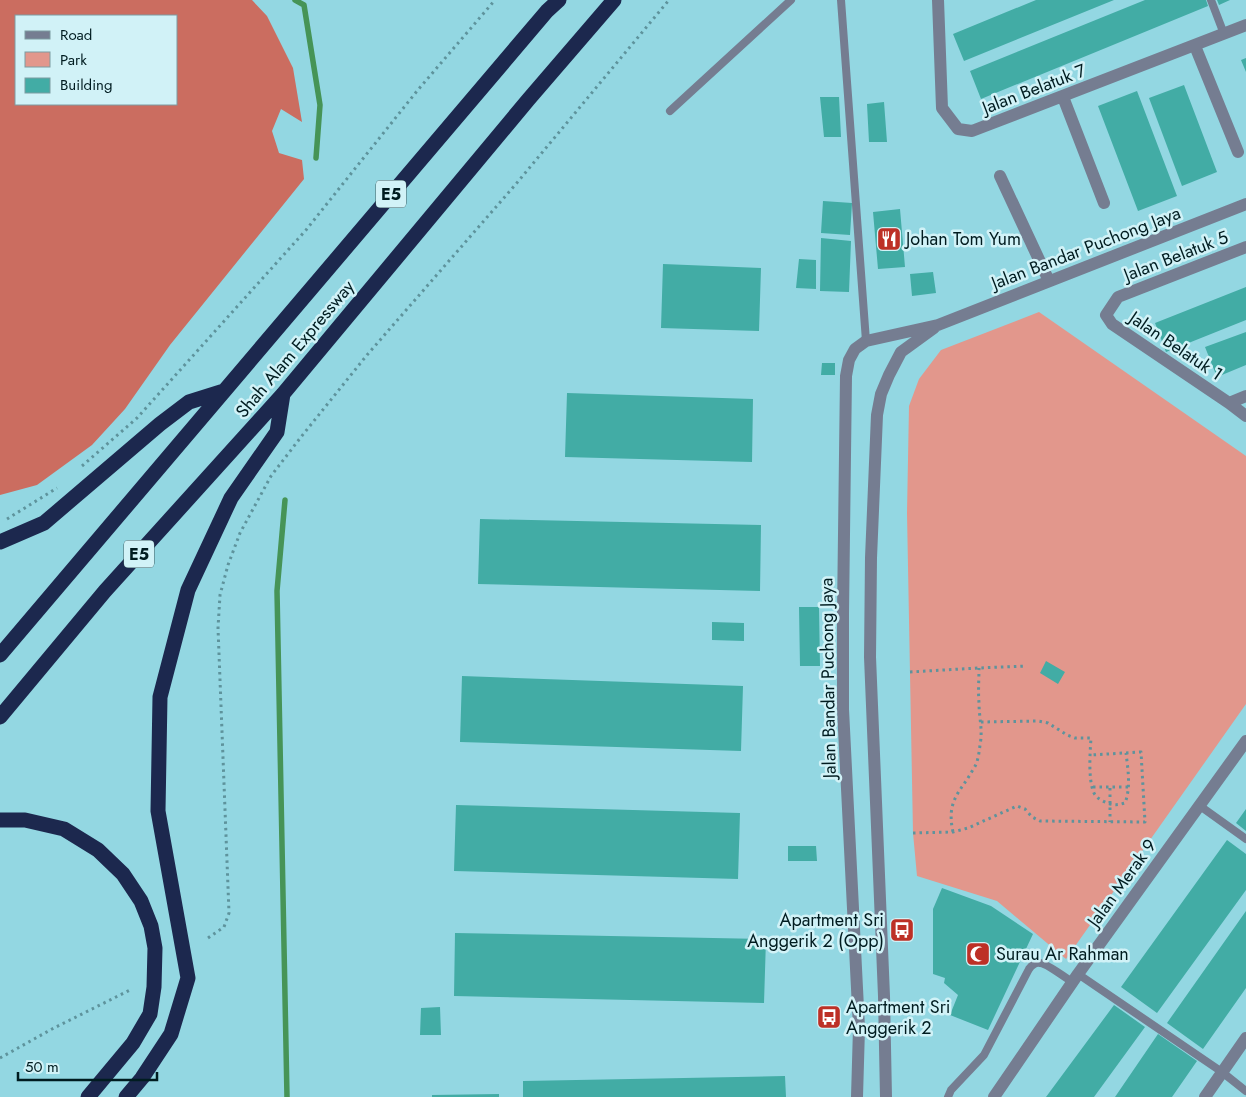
<svg xmlns="http://www.w3.org/2000/svg" width="1246" height="1097" viewBox="0 0 1246 1097" font-family="Jost,sans-serif">
	<style>
		.green { fill: #e2978c }
		.forest { fill: #cb6d60; fill-rule: evenodd }
		.lines { fill: none; stroke-linecap: round; stroke-linejoin: round }
		.stream { stroke: #469457; stroke-width: 5.5 }
		.building { fill: #42aca5 }
		.path { stroke: #5e939c; stroke-width: 3; stroke-dasharray: 2.5 4; stroke-linecap: butt }
		.service { stroke: #757d91; stroke-width: 8 }
		.minor { stroke: #757d91; stroke-width: 12 }
		.motorway { stroke: #1c284e; stroke-width: 15 }
		.labels { text-anchor: middle; stroke-width: 5; stroke-linejoin: round; paint-order: stroke }
		.shield { fill: #d1f2f7; stroke: #3f5c60; stroke-width: 1 }
		.shield-label { font-size: 16px; font-weight: bold; fill: #001c20 }
		.street-label { font-size: 18px; fill: #001c20; stroke: #d1f2f7 }
		.poi-label { font-size: 18px; fill: #001c20; stroke: #d1f2f7; text-anchor: start }
	</style>
	<rect width="100%" height="100%" fill="#93d7e2"/>
	<path class="green" d="M1039,312L1246,456V704L1066,959L997,901L917,876L913,833L907,513L909,406L919,379L941,350Z"/>
	<path class="forest" d="M0,0H252L267,16L293,68L302,122L281,109L272,131L279,153L302,160L304,179L170,345L125,409L92,445L37,485L0,495ZM16,16H176V104H16Z"/>
	<g class="lines">
		<path class="stream" d="M295,0L304,5L320,105L316,158
			M285,500L277,591L287,1097"/>
	</g>
	<path class="building" d="M1036,0H1114L964,61L953,34Z
		M1145,0H1206L1208,6L981,99L970,71Z
		M1217,0H1230L1219,5Z
		M1246,58V72L1241,60Z
		M1184,85L1217,172L1182,186L1149,98Z
		M1137,91L1177,196L1138,211L1098,106Z
		M820,97H839L841,137H824Z
		M884,102L887,142H869L867,104Z
		M823,201L852,203L850,235L821,233Z
		M900,209L905,267L878,269L873,212Z
		M821,238L851,241L849,292L820,291Z
		M799,259L816,260V289L796,288Z
		M663,264L761,268L759,331L661,328Z
		M933,272L936,293L912,296L910,274Z
		M1246,287V320L1166,352L1155,323Z
		M1246,332V365L1217,377L1205,347Z
		M822,363H835V375H821Z
		M567,393L753,399L752,462L565,457Z
		M480,519L761,525L760,591L478,584Z
		M799,607H819L820,666H800Z
		M712,622L744,623V641L712,640Z
		M1046,661L1065,672L1058,684L1040,673Z
		M462,676L743,686L741,751L460,742Z
		M456,805L740,813L738,879L454,871Z
		M1246,809V831L1236,823Z
		M1227,840L1246,854V890L1157,1013L1121,987Z
		M788,846H816L817,861H788Z
		M942,888L991,906L1033,934L988,1030L950,1015L958,995L944,983L945,978L933,974V909Z
		M1246,911V988L1203,1049L1167,1023Z
		M455,933L766,939L764,1003L454,996Z
		M1114,1005L1145,1027L1094,1097H1046Z
		M440,1007L441,1035H420L421,1008Z
		M1158,1034L1197,1061L1172,1097H1115Z
		M785,1076L786,1097H523V1081Z
		M499,1094V1097H432V1095Z"/>
	<g class="lines">
		<path class="path" d="M82,466L137,418L306,230L417,91L495,0
			M7,519L57,488
			M910,672L979,668L1026,666
			M981,722L1038,721L1048,723L1067,735L1075,738H1091C1090,753 1088,780 1094,793C1097,799 1104,802 1110,804C1116,805 1118,805 1125,803C1131,787 1128,770 1126,753
			M1093,787H1128
			M1110,788V822
			M953,832C946,800 960,793 974,768C978,762 979,753 980,745C983,730 979,718 979,703C978,691 979,679 979,668
			M913,833L953,832L968,828L1017,806L1025,809L1032,817L1040,821L1145,822L1141,752L1090,755
			M208,938L224,927L229,913L218,628L220,595L228,565L240,533L271,476L301,437L367,355L516,184L669,0
			M0,1058L52,1029L132,989"/>
		<path class="service" d="M841,0L866,341
			M1211,0L1224,34
			M670,111L791,0
			M1200,806L1246,839
			M1078,974L1222,1072L1246,1091
			M948,1097L951,1090L984,1055L1029,969C1032,965 1035,962 1040,963C1046,963 1066,978 1072,982"/>
		<path class="minor" d="M938,0L942,108L958,129L972,131L1246,25
			M1195,46L1238,152
			M1063,97L1104,203
			M1000,176L1049,281
			M1246,247L1118,297L1106,315L1112,324L1229,403L1246,416
			M1229,403L1246,396
			M857,1097L859,1028L843,709V613L846,376L849,360L855,349L866,341L938,325L1246,204
			M886,1097L884,996L870,657L871,558L877,415L881,394L889,375L901,352L934,328
			M994,1097L1078,974L1246,741
			M1205,1097L1246,1038"/>
		<path class="motorway" d="M0,542L44,523L160,424L189,402L224,391
			M0,655L547,11L559,0
			M0,717L105,591L283,394L528,100L614,0
			M0,820H25L64,829L98,850L123,874L141,901L151,926L155,948L154,987L150,1014L133,1043L88,1097
			M126,1097L142,1078L171,1034L188,978L158,811L160,697L188,590L231,498L277,432L283,394"/>
	</g>
	<defs>
		<symbol id="restaurant-square" viewBox="-11 -11 22 22"><rect x="-9" y="-9" width="18" height="18" rx="4" fill="#bd3026" stroke="#d1f2f7"/><path d="M-5-6h1v4h1v-4h1v4h1v-4h1v5L-1.5 .5V6h-2V.5L-5-1ZM5-6V6H3V1.5H1.5Q1.5-4 5-6Z" fill="#fff"/></symbol>
		<symbol id="bus-square" viewBox="-11 -11 22 22"><rect x="-9" y="-9" width="18" height="18" rx="4" fill="#bd3026" stroke="#d1f2f7"/><path d="M-5-6H5V4H4V6H2V4H-2V6H-4V4H-5ZM-3.5-4V0h7V-4ZM-3.5 1.2v1.5H-2V1.2ZM2 1.2v1.5H3.5V1.2Z" fill="#fff"/></symbol>
		<symbol id="mosque-square" viewBox="-11 -11 22 22"><rect x="-9" y="-9" width="18" height="18" rx="4" fill="#bd3026" stroke="#d1f2f7"/><path d="M3.5-4.9A6 6 0 1 0 3.5 4.9A5 5 0 1 1 3.5-4.9Z" fill="#fff"/></symbol>
	</defs>
	<g fill-rule="evenodd">
		<use href="#restaurant-square" x="875" y="225" width="28" height="28"/>
		<use href="#bus-square" x="888" y="916" width="28" height="28"/>
		<use href="#mosque-square" x="964" y="940" width="28" height="28"/>
		<use href="#bus-square" x="815" y="1003" width="28" height="28"/>
	</g>
	<g class="labels">
		<g class="shield">
			<rect x="376" y="180.5" width="30" height="27" rx="4"/>
			<rect x="124" y="540.5" width="30" height="27" rx="4"/>
		</g>
		<g class="shield-label">
			<text x="391" y="200">E5</text>
			<text x="139" y="560">E5</text>
		</g>
		<g class="street-label">
			<text transform="translate(1034 89) rotate(-21)" y="6">Jalan Belatuk 7</text>
			<text transform="translate(1086 248) rotate(-21)" y="6">Jalan Bandar Puchong Jaya</text>
			<text transform="translate(1176 256) rotate(-21)" y="6">Jalan Belatuk 5</text>
			<text transform="translate(1176 346) rotate(34)" y="6">Jalan Belatuk 1</text>
			<text transform="translate(295 349) rotate(-50)" y="6">Shah Alam Expressway</text>
			<text transform="translate(828 678) rotate(-91)" y="6">Jalan Bandar Puchong Jaya</text>
			<text transform="translate(1122 883) rotate(-54)" y="6">Jalan Merak 9</text>
		</g>
		<g class="poi-label">
			<text x="906" y="245">Johan Tom Yum</text>
			<text x="884" y="926" text-anchor="end">Apartment Sri<tspan x="884" dy="21">Anggerik 2 (Opp)</tspan></text>
			<text x="996" y="960">Surau Ar Rahman</text>
			<text x="846" y="1013">Apartment Sri<tspan x="846" dy="21">Anggerik 2</tspan></text>
		</g>
	</g>
	<rect x="15" y="15" width="162" height="90" fill="#d1f2f7" stroke="#7d9ca1"/>
	<rect x="25" y="31" width="25" height="8" fill="#757d91" stroke="#7d9ca1"/>
	<text x="60" y="40" font-size="15" fill="#001c20">Road</text>
	<rect x="25" y="52" width="25" height="15" fill="#e2978c" stroke="#7d9ca1"/>
	<text x="60" y="65" font-size="15" fill="#001c20">Park</text>
	<rect x="25" y="78" width="25" height="15" fill="#42aca5" stroke="#7d9ca1"/>
	<text x="60" y="90" font-size="15" fill="#001c20">Building</text>
	<path d="M18 1072v8h139v-8" fill="none" stroke="#001c20" stroke-width="2.5"/>
	<text x="25" y="1072" font-size="15" fill="#001c20" stroke="#d1f2f7" stroke-width="4" paint-order="stroke">50 m</text>
</svg>
